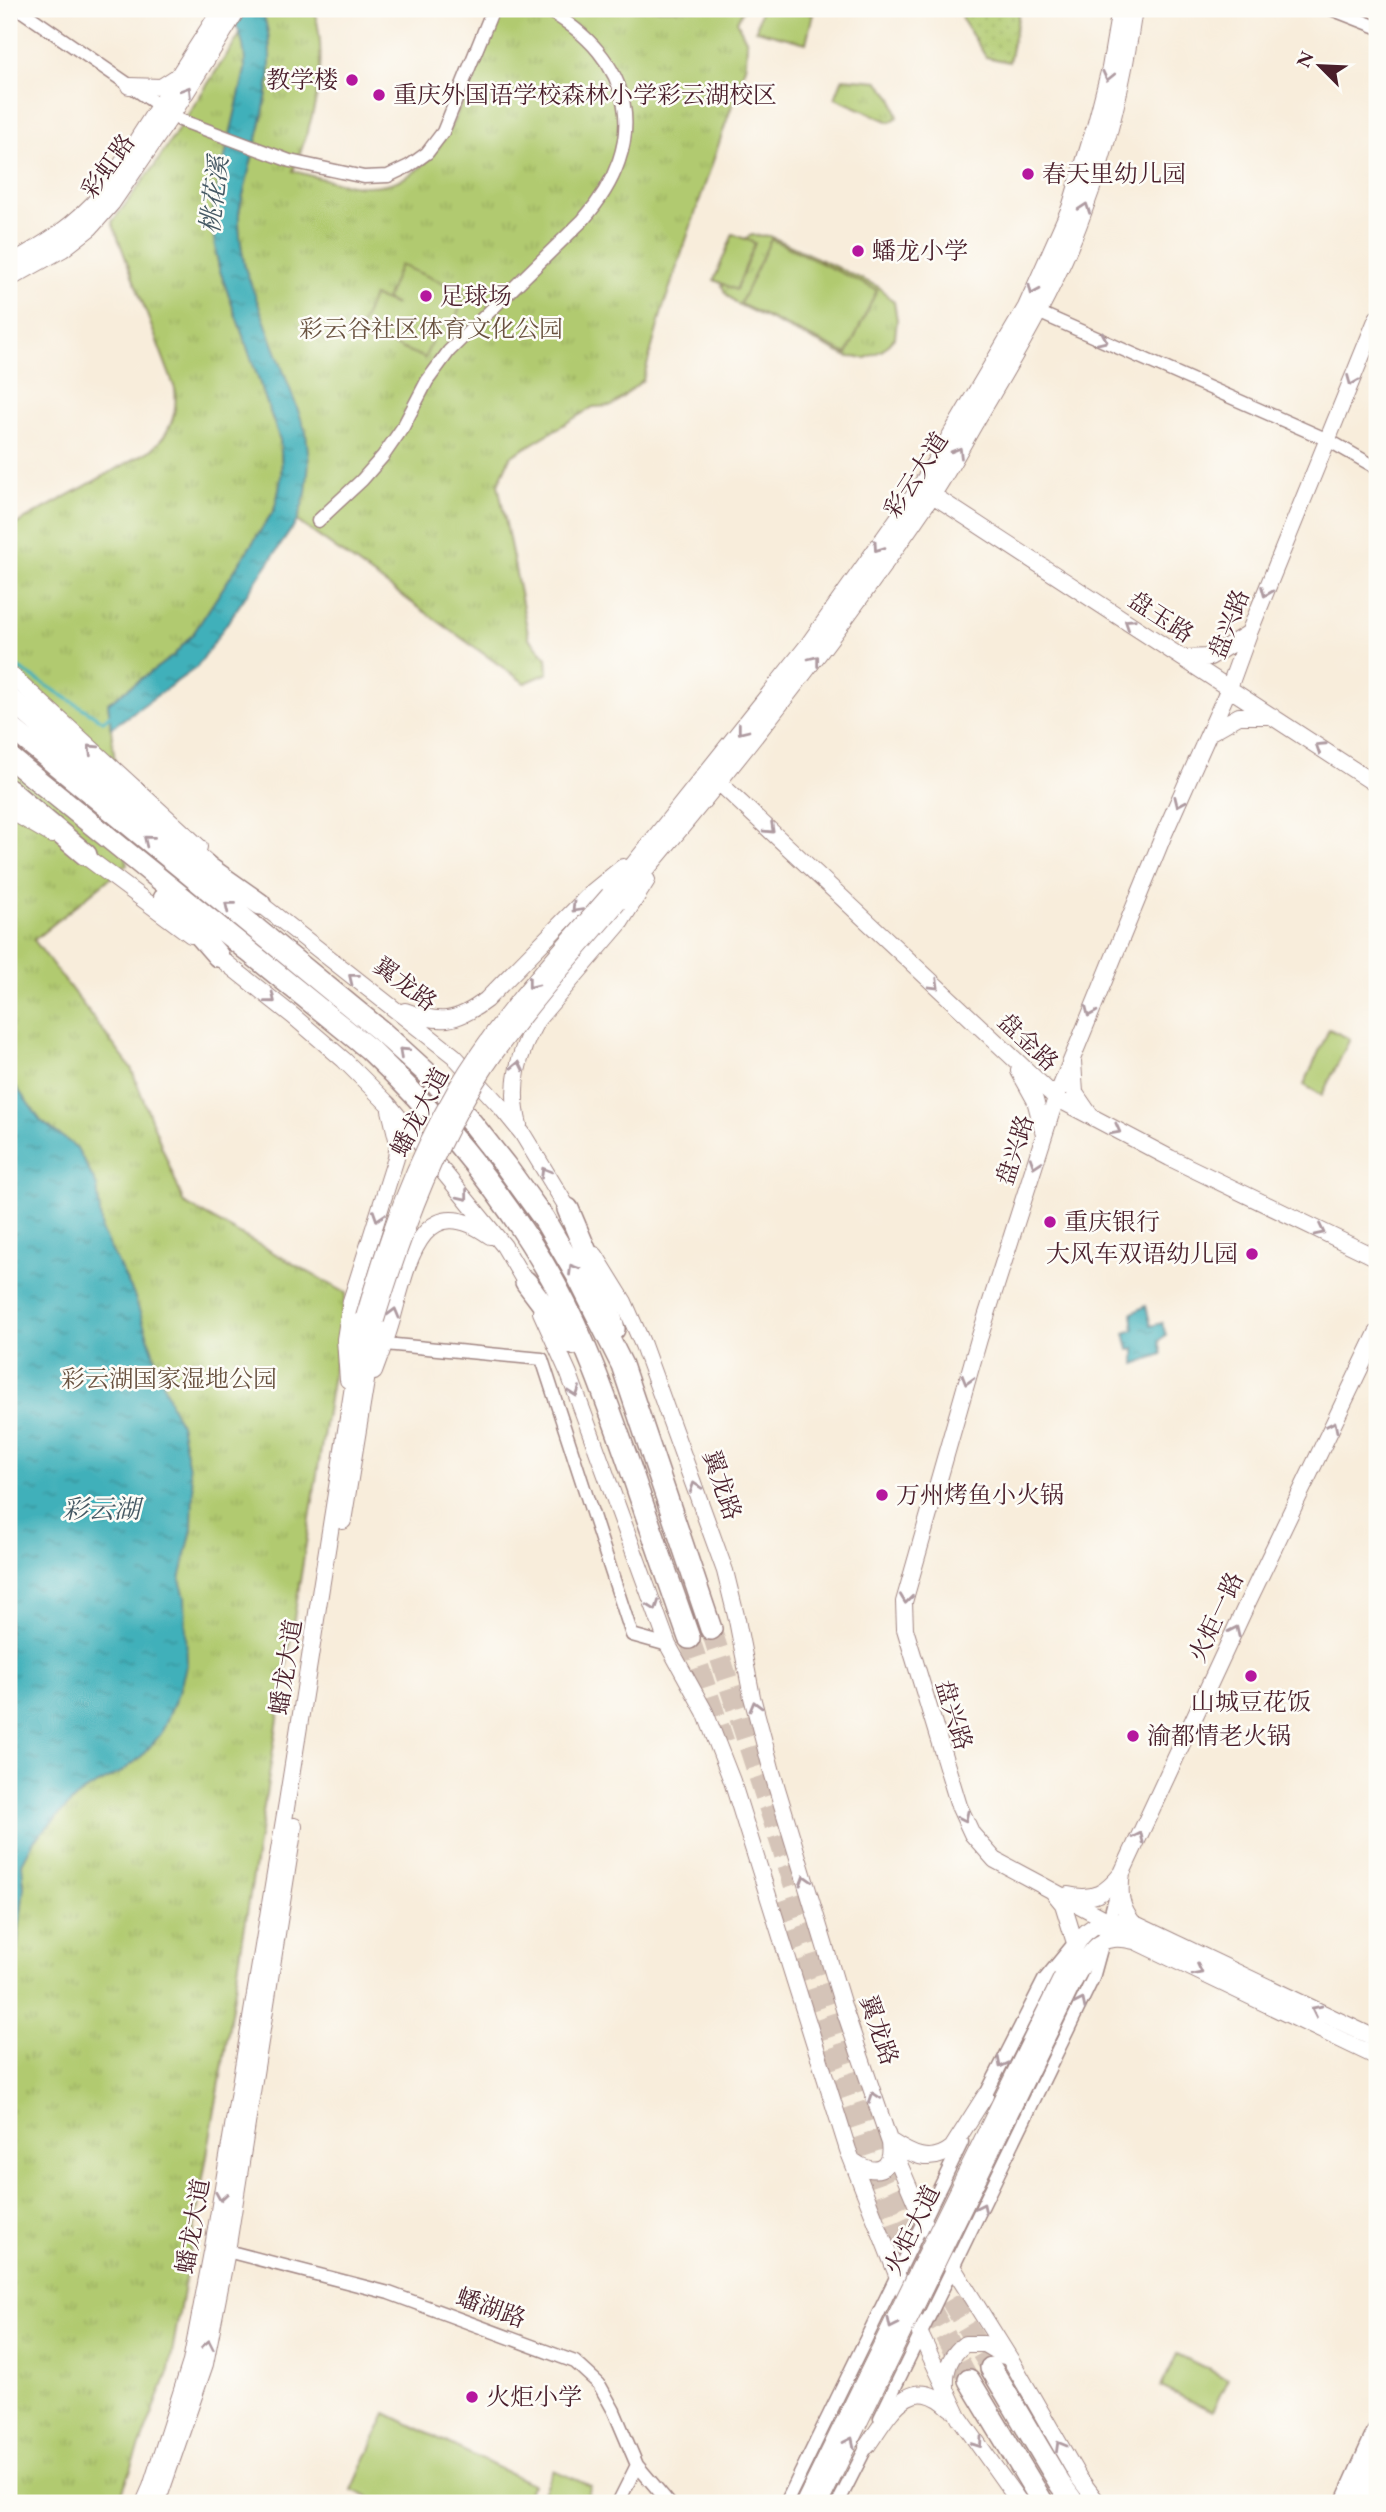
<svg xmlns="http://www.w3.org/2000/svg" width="1386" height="2512" viewBox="0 0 1386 2512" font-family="'EB Garamond','Noto Serif SC',serif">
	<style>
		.grass { fill: url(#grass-dots); stroke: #7e744e; stroke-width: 2 }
		.park { fill: url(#park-tufts); stroke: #7e744e; stroke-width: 2 }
		.pitch { fill: #b1ca70; stroke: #7e744e; stroke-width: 2 }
		.water { fill: url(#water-ripples); stroke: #456872; stroke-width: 2 }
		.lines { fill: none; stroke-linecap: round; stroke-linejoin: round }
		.stream { stroke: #40b0ba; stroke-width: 3.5 }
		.highway-tunnel { stroke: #d5c4b8; stroke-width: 21; stroke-dasharray: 21 10; stroke-linecap: butt }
		.street-casing { stroke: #a18683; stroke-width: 15 }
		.secondary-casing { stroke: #a18683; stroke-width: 18 }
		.primary-casing { stroke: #a18683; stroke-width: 22 }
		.highway-casing { stroke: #a18683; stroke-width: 24 }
		.street { stroke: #fff; stroke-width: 12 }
		.secondary { stroke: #fff; stroke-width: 16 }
		.primary { stroke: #fff; stroke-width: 19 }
		.highway { stroke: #fff; stroke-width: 21 }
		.secondary-bridge-casing { stroke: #a18683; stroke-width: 18; stroke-linecap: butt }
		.secondary-bridge { stroke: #fff; stroke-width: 16 }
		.oneway { stroke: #ae9aa0 }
		.poi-dot { fill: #b5179e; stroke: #fdfcf7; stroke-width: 2.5 }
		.labels { text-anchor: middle; stroke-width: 5; stroke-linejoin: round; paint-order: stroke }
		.poi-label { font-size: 24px; fill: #4a1f2b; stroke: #fdfcf7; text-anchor: start }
		.street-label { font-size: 24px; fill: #4a1f2b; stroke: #fdfcf7 }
		.park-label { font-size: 24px; fill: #695240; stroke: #fdfcf7 }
		.water-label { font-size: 26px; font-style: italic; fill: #465964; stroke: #fdfcf7 }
	</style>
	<defs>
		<pattern id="grass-dots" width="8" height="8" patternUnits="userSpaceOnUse" patternTransform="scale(1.75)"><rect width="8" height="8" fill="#b1ca70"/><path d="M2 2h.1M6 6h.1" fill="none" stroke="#9aad61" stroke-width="1.8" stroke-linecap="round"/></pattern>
		<pattern id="park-tufts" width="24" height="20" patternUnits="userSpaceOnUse" patternTransform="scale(1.75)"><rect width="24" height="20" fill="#b1ca70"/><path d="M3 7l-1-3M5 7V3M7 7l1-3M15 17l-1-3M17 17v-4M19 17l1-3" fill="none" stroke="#9aad61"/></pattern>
		<pattern id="water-ripples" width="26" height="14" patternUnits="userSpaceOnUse" patternTransform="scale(1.75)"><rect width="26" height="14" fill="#40b0ba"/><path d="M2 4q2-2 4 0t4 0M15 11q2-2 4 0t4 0" fill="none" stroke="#388f97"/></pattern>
	</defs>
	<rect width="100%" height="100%" fill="#fdfcf7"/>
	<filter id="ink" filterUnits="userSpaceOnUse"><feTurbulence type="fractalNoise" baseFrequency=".0143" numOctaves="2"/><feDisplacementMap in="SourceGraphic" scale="14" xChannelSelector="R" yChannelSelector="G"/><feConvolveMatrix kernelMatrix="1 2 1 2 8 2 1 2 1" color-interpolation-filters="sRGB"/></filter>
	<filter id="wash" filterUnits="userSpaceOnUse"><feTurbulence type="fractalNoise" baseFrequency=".00686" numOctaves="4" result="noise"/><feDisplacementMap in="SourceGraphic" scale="28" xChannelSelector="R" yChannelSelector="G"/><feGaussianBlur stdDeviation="1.57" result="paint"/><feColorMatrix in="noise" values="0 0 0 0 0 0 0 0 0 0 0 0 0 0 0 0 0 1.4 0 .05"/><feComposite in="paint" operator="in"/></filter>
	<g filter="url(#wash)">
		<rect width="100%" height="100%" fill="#f8eddb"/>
		<path class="grass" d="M964,9H1020L1009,62L986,57L962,19Z"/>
		<path class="park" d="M261,9H314C330,63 314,120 293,171C314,176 347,187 367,186C429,186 450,132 470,83C481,59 491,34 502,9H743L737,22L747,42L746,64L662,311L643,380L612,406L593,407L510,457L498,484L529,638L547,658L548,673L525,683L297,521L306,493L245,268C242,251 238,232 239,214C240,204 244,193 246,183C258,128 284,63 261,9Z
			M241,33L245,49V70L214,205L212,227L219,268L280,440C283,467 282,483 274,510L193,634L173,656L108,703L127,864L34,940L131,1068L184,1203L346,1293L221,2076L169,2370L118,2503H9V528L151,450C170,434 178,414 175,389L112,222L155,165Z
			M843,78L878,81L892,97L898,117L890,122L835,98Z
			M752,235L770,236L879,287L894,302L897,320L895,337L883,350L866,358L848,357L737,304L725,293L719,278L737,242Z"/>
		<path class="pitch" d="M761,9H791L813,14L806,43L756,30Z
			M733,234L755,243L736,290L714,280Z
			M771,239L877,290L847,354L740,304Z
			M400,265L466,292L452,327L439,322L425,358L359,331L373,296L396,305L386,300Z
			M1329,1029L1350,1039L1322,1095L1304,1085Z
			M1177,2354L1228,2379L1212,2411L1161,2387Z
			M386,2413L532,2484L523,2503H381L352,2490Z
			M553,2470L591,2486L584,2503H538Z"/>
		<path class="water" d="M227,9H261C284,63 258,128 246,183C244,193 240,204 239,214C238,232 242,251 245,268L306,432L309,462L306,493L297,521L197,667L111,728L108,703L173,656L193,634L274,510C282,483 283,467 280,440L219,268C214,246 212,227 214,205L245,70C245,43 241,32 227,9Z
			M9,1077L41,1121L77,1148L97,1186L102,1232L134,1295L170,1403L180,1424L193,1488L192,1529L180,1580L185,1597L187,1663L179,1691L161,1734L140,1758L120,1773L81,1793L34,1840L22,1863L24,1887L17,1951L9,1953Z
			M1146,1306L1151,1326L1162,1323L1166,1335L1159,1341L1162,1354L1135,1364V1348L1129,1349L1125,1333L1134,1330L1132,1313Z"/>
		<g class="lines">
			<path class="stream" d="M9,662L103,721L112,714"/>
		</g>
	</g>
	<g filter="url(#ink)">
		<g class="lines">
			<path class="highway-tunnel" d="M711,1629L889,2177L930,2265L991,2368
				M689,1638L724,1742
				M778,1902L890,2228L911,2272L969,2380"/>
			<defs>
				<path id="street" d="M19,9L180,120L290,161L364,177L388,176L409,166L427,153L443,132L493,9
					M1331,9L1377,27
					M1040,313L1328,440L1377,468
					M318,521L362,480L383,456L403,427L427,381L449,351L583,220C652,142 635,58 545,9
					M385,1344L542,1359L632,1635L668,1645
					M981,2104L1044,1980L1071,1947
					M227,2251L389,2293L575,2362L599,2384L614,2411L637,2465L669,2503
					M880,2418L1093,1978L1118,1887
					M618,2503L637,2465
					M786,2503L962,2142
					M838,2503L871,2438"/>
				<path id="secondary" d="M129,86L161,87L178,76
					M9,264C48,242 73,227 103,193L221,9
					M9,279L63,249L90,228L112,203L172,115L238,9
					M1377,318L1249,633L1229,688L1164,834L1056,1098L979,1339L904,1602L905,1629L959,1806L972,1834L995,1860L1107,1920L1137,1942L1377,2057
					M925,490L1377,785
					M1183,658L1210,657L1249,633
					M9,673L199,847
					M1209,733L1239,716H1272
					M712,776L1056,1098L1170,1158L1377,1258
					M9,810L52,835
					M77,850L191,935
					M609,895L808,645L920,487L1026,307L1070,208L1096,123L1110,68L1120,9
					M253,898L454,1056L500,1106L522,1133L573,1217
					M618,903C729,773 835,639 931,497C950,469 965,439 982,411C1020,347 1058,283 1083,213C1108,147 1124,79 1134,9
					M211,951L293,1016L344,1060L388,1104L504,1246L531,1292
					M405,1011C439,1024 456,1023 486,1000L591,893L623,867
					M1073,1061L1075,1093L1090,1115
					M1019,1071L1035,1100L1044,1134
					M519,1125C509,1087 518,1053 537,1020L620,923L647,880
					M595,1255L624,1302L643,1345L725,1571L737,1620L752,1697L772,1772L844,2009L889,2140L923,2220L1012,2362L1079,2478L1098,2503
					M541,1312L569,1374L668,1645L705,1712L732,1781L848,2150L921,2336L959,2417L1020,2503
					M374,1372C381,1353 388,1335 393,1316C407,1266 421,1186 490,1236
					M348,1380L345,1339L351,1301L396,1158L398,1143L390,1110
					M343,1521L376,1320
					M1054,1893L1063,1904L1075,1943
					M1068,1895C1094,1901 1106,1893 1122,1873
					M1133,1923C1120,1907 1119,1893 1122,1873L1246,1606L1377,1333
					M1062,1977C1076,1940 1087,1914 1133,1923L1377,2039
					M1074,1981C1091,1951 1096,1932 1134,1941
					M890,2141C910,2154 930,2166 952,2148L985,2096
					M853,2161C873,2176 894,2172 890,2143
					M946,2387C945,2369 950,2355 965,2344H984L1004,2356
					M867,2446C889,2415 910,2370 950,2408
					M144,2503L151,2487L191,2362L213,2247L287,1802L364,1317
					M157,2503L205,2364L227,2251L294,1826"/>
				<path id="primary" d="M1345,2503L1377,2432
					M1361,2503L1377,2467"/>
				<path id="highway" d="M9,698L209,868L260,904
					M9,726L382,1032L427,1073L467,1117L505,1165L544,1219L578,1277L622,1365L711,1629
					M9,757L369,1049C442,1119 507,1196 556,1286C587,1343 608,1405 630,1467C649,1524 669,1581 689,1638
					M9,790L86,855
					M164,899L177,909L218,956
					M568,1209L606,1299L614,1329
					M526,1282L573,1344
					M991,2368L1060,2484L1074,2503
					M969,2380L1043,2503"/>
			</defs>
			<use href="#street" class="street-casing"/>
			<use href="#secondary" class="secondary-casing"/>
			<use href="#primary" class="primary-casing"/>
			<use href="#highway" class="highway-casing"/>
			<use href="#street" class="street"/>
			<use href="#secondary" class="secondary"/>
			<use href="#primary" class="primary"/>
			<use href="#highway" class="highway"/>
			<defs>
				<path id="secondary-bridge" d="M364,1317C388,1235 413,1163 456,1089C498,1018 555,957 609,895
					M376,1320C405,1226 439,1133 496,1052C534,1000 576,952 618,903
					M804,2503L1062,1977
					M820,2503L1074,1981"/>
			</defs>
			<use href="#secondary-bridge" class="secondary-bridge-casing"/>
			<use href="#secondary-bridge" class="secondary-bridge"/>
		</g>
		<defs><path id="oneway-chevron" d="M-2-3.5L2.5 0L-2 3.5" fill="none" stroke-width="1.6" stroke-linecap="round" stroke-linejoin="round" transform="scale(1.75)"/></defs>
		<g class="oneway">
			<use href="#oneway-chevron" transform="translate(1108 76) rotate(103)"/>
			<use href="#oneway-chevron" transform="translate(187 91) rotate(-58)"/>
			<use href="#oneway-chevron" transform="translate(1085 208) rotate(-71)"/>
			<use href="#oneway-chevron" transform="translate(1033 290) rotate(114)"/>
			<use href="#oneway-chevron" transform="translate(1103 340) rotate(24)"/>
			<use href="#oneway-chevron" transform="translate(1352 381) rotate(112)"/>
			<use href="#oneway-chevron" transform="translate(958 452) rotate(-59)"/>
			<use href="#oneway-chevron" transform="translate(878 547) rotate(125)"/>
			<use href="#oneway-chevron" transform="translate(1266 592) rotate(112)"/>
			<use href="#oneway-chevron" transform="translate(1129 623) rotate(-147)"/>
			<use href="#oneway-chevron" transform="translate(815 660) rotate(-52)"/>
			<use href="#oneway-chevron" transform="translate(742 730) rotate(128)"/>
			<use href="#oneway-chevron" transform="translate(1320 747) rotate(-147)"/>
			<use href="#oneway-chevron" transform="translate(92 749) rotate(-137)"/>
			<use href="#oneway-chevron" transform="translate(1179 802) rotate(114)"/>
			<use href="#oneway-chevron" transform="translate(770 829) rotate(43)"/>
			<use href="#oneway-chevron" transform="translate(148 840) rotate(-141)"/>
			<use href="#oneway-chevron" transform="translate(229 906) rotate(-141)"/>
			<use href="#oneway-chevron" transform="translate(576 908) rotate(134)"/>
			<use href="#oneway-chevron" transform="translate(353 978) rotate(-142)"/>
			<use href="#oneway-chevron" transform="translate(532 984) rotate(128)"/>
			<use href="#oneway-chevron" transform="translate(935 985) rotate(44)"/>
			<use href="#oneway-chevron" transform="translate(271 999) rotate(39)"/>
			<use href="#oneway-chevron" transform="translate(1090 1012) rotate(113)"/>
			<use href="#oneway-chevron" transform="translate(403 1052) rotate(-137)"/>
			<use href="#oneway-chevron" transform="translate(518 1066) rotate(-78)"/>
			<use href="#oneway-chevron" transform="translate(1116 1130) rotate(28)"/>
			<use href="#oneway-chevron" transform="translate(1035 1163) rotate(108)"/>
			<use href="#oneway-chevron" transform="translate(545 1172) rotate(-121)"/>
			<use href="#oneway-chevron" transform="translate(464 1196) rotate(51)"/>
			<use href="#oneway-chevron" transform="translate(378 1216) rotate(108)"/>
			<use href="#oneway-chevron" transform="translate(1320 1231) rotate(26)"/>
			<use href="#oneway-chevron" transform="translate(573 1269) rotate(-121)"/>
			<use href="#oneway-chevron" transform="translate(394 1313) rotate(-75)"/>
			<use href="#oneway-chevron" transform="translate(967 1380) rotate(106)"/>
			<use href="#oneway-chevron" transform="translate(575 1392) rotate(70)"/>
			<use href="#oneway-chevron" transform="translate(1333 1426) rotate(-64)"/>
			<use href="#oneway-chevron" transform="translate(695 1487) rotate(-109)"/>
			<use href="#oneway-chevron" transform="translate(906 1599) rotate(97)"/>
			<use href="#oneway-chevron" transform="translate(654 1606) rotate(70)"/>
			<use href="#oneway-chevron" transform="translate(1235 1631) rotate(-65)"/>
			<use href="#oneway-chevron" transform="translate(755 1706) rotate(-105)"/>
			<use href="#oneway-chevron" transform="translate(964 1817) rotate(64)"/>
			<use href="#oneway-chevron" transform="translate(1139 1837) rotate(-65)"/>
			<use href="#oneway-chevron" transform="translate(805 1880) rotate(-107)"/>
			<use href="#oneway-chevron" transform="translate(1198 1971) rotate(26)"/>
			<use href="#oneway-chevron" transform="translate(1081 2003) rotate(-64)"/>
			<use href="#oneway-chevron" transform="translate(1316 2010) rotate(-154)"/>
			<use href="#oneway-chevron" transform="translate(1002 2063) rotate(117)"/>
			<use href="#oneway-chevron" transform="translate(874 2097) rotate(-109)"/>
			<use href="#oneway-chevron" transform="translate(221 2196) rotate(99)"/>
			<use href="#oneway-chevron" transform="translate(982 2208) rotate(-64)"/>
			<use href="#oneway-chevron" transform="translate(892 2324) rotate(116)"/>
			<use href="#oneway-chevron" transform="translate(208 2345) rotate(-79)"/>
			<use href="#oneway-chevron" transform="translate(850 2442) rotate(-64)"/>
			<use href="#oneway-chevron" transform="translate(978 2443) rotate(55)"/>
			<use href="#oneway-chevron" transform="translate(1060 2446) rotate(-120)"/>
		</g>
	</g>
	<g class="poi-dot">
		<circle cx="352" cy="80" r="7"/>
		<circle cx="379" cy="95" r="7"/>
		<circle cx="1028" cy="174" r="7"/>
		<circle cx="858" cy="251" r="7"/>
		<circle cx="426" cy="296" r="7"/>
		<circle cx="1050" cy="1222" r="7"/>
		<circle cx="1252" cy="1254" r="7"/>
		<circle cx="882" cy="1495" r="7"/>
		<circle cx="1251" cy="1676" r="7"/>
		<circle cx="1133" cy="1736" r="7"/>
		<circle cx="472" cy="2397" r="7"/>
	</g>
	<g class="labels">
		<g class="poi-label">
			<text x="338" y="88" text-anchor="end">教学楼</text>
			<text x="393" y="103">重庆外国语学校森林小学彩云湖校区</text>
			<text x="1042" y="182">春天里幼儿园</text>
			<text x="872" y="259">蟠龙小学</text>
			<text x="440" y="304">足球场</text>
			<text x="1064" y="1230">重庆银行</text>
			<text x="1238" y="1262" text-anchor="end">大风车双语幼儿园</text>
			<text x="896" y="1503">万州烤鱼小火锅</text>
			<text x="1251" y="1710" text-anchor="middle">山城豆花饭</text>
			<text x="1147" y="1744">渝都情老火锅</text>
			<text x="486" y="2405">火炬小学</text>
		</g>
		<g class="street-label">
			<text transform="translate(108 166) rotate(-54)" y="8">彩虹路</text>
			<text transform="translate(916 475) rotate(-57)" y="8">彩云大道</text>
			<text transform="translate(1161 617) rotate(33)" y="8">盘玉路</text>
			<text transform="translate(1229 624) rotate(-69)" y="8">盘兴路</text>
			<text transform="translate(405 984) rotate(37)" y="8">翼龙路</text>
			<text transform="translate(1028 1042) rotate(43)" y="8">盘金路</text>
			<text transform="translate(420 1112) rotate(-62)" y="8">蟠龙大道</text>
			<text transform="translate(1015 1150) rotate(-72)" y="8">盘兴路</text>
			<text transform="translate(722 1485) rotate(71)" y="8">翼龙路</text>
			<text transform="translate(1216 1617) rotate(-65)" y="8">火炬一路</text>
			<text transform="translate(286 1667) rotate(-81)" y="8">蟠龙大道</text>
			<text transform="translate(954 1715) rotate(73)" y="8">盘兴路</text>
			<text transform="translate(879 2030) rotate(71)" y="8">翼龙路</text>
			<text transform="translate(193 2226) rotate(-80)" y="8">蟠龙大道</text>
			<text transform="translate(912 2230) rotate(-64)" y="8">火炬大道</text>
			<text transform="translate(491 2308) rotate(20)" y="8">蟠湖路</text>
		</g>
		<g class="park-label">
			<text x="431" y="337">彩云谷社区体育文化公园</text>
			<text x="169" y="1387">彩云湖国家湿地公园</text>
		</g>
		<g class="water-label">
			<text transform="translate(214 195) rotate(-83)" y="9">桃花溪</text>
			<text x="101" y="1518">彩云湖</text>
		</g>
	</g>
	<rect width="1386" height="2512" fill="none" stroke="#fdfcf7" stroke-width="35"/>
	<g transform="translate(1320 66) rotate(294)" stroke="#fdfcf7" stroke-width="5" paint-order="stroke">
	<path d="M0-5L12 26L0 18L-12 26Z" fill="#4a1f2b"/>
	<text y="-10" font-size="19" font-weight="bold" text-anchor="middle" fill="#4a1f2b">N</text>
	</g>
</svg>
